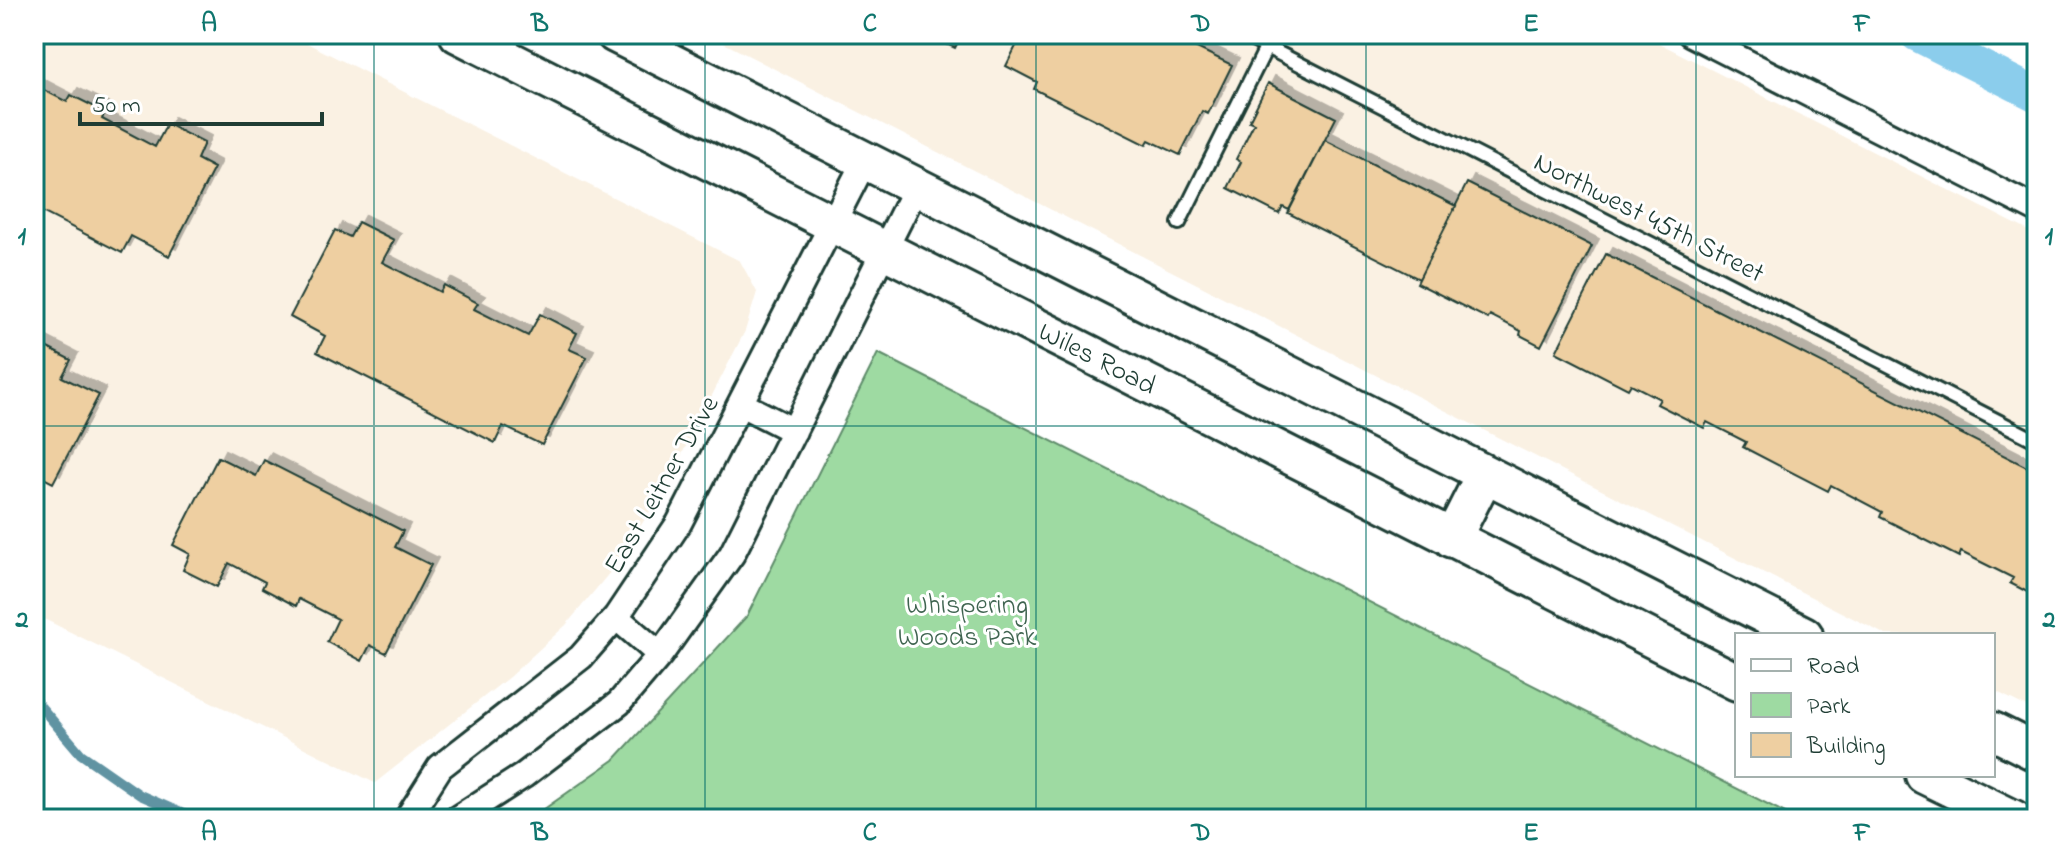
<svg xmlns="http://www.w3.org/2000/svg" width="2071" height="853" viewBox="0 0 2071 853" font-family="'Indie Flower',sans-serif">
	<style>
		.built { fill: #faf1e3 }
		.green { fill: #9edaa2; stroke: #5e8c6b; stroke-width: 2 }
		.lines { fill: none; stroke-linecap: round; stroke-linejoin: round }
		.stream { stroke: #6093a2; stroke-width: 10 }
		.canal { stroke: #8bcdec; stroke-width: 34 }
		.building { fill: #eecfa1; stroke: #1f3d34; stroke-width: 2; filter: url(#shadow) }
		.service-casing { stroke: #1f3d34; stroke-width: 18 }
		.minor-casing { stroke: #1f3d34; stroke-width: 30 }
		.secondary-casing { stroke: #1f3d34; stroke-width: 42 }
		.service { stroke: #fff; stroke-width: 12 }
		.minor { stroke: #fff; stroke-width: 24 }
		.secondary { stroke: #fff; stroke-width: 36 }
		.grid { fill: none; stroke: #0f766e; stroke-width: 2; stroke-opacity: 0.55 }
		.labels { text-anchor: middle; stroke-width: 6; stroke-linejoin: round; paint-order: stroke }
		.street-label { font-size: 28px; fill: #1f3d34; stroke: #fff }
		.park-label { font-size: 28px; fill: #3f6450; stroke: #fff }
		.neatline { fill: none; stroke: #0f766e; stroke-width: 3 }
		.grid-label { font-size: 26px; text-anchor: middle; font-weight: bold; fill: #0f766e }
	</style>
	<defs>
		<filter id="shadow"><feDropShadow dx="7" dy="-7" stdDeviation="0" flood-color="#0004"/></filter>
	</defs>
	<rect width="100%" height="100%" fill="#fff"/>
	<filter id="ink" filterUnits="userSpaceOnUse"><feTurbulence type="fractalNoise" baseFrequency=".0125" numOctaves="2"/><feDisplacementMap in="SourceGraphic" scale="16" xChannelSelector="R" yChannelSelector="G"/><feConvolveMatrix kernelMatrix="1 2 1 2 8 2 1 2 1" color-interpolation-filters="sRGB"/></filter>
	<g filter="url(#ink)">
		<path class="built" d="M34,34H289L740,261L757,292L745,331L662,493L611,571L566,625L509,677L375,783L34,614Z
			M706,34H1641L2037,235V712L1993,690V635H1886Z"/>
		<path class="green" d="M878,353L1797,819H530L614,760L747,616Z"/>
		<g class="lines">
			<path class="stream" d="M34,699L81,754L140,795L195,819"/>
			<path class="canal" d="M1916,34L2037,95"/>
		</g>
		<path class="building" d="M925,34H962L955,48Z
			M1022,34H1168L1232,65L1208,114L1202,111L1180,155L1149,140L1146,145L1034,89L1037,82L1006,66Z
			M1268,83L1336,118L1289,210L1283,207L1279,214L1228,188L1241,162L1236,159L1254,123L1249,121Z
			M34,85L67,102L71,95L105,112L102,119L155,147L167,124L204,143L197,159L214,168L169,256L131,236L122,253L34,208Z
			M1325,140L1456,206L1419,279L1288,213Z
			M1467,183L1592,246L1541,346L1520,335L1521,331L1490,315L1488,319L1417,283Z
			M358,222L394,240L382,262L440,292L444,285L478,303L474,309L528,336L540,314L577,333L569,349L587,357L542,445L503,426L495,443L317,352L325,336L290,317L335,230L350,237Z
			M1606,254L2037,472V597L2010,583L2013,578L1961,552L1959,557L1880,517L1882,512L1831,485L1828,491L1743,447L1746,442L1707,422L1704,428L1657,404L1660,399L1631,384L1628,389L1556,352Z
			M34,341L71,360L62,377L99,395L53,483L38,475L34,483Z
			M218,457L256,476L264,460L403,531L395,547L431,565L386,653L370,645L362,661L327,642L338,619L299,599L296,606L262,588L265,582L229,563L217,587L183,570L190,554L173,545Z"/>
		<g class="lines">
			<defs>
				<path id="service" d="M1241,34L2037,441
					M1179,223L1273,34"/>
				<path id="minor" d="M1691,34L2037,210
					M741,404L794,431
					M616,617L660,655
					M407,819L440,767L581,657L616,617L679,523L865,160
					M456,819L523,776L619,703L660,655L732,554L917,185"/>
				<path id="secondary" d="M458,34L1737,682
					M615,34L1804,635
					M1452,539L1485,474
					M1993,731L2037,753
					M1924,775L2014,819"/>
			</defs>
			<use href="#service" class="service-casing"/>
			<use href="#minor" class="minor-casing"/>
			<use href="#secondary" class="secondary-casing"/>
			<use href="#service" class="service"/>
			<use href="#minor" class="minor"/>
			<use href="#secondary" class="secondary"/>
		</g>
	</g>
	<path class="grid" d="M374,34V819M705,34V819M1036,34V819M1366,34V819M1696,34V819M34,426H2037"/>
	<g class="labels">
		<g class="street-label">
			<text transform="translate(1650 216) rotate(27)" y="10">Northwest 45th Street</text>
			<text transform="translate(1098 357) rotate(27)" y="10">Wiles Road</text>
			<text transform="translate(660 484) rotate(-60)" y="10">East Leitner Drive</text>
		</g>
		<g class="park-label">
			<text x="967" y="613">Whispering<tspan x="967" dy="32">Woods Park</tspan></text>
		</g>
	</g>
	<rect width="2071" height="853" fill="none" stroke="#fff" stroke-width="88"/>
	<rect x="1735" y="633" width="260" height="144" fill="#ffffff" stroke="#a5b1ae" stroke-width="2"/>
	<rect x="1751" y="659" width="40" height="12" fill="#ffffff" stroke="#a5b1ae" stroke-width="2"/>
	<text x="1807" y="673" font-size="24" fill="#1f3d34">Road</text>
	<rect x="1751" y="693" width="40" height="24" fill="#9edaa2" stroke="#a5b1ae" stroke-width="2"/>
	<text x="1807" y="713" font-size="24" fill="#1f3d34">Park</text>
	<rect x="1751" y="733" width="40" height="24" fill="#eecfa1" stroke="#a5b1ae" stroke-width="2"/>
	<text x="1807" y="753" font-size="24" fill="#1f3d34">Building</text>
	<path d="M80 112v12h242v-12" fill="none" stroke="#1f3d34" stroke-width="4"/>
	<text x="92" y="112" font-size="24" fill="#1f3d34" stroke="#ffffff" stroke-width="6" paint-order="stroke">50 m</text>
	<rect x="44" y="44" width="1983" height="765" class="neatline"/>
	<g class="grid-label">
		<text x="209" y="31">A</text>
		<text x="540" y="31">B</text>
		<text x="870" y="31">C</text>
		<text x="1201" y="31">D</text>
		<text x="1531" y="31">E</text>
		<text x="1862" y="31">F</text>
		<text x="22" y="244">1</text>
		<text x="2049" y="244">1</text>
		<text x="22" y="627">2</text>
		<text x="2049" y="627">2</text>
		<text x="209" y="840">A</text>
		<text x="540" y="840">B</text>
		<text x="870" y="840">C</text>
		<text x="1201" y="840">D</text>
		<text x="1531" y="840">E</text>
		<text x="1862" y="840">F</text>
	</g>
</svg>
